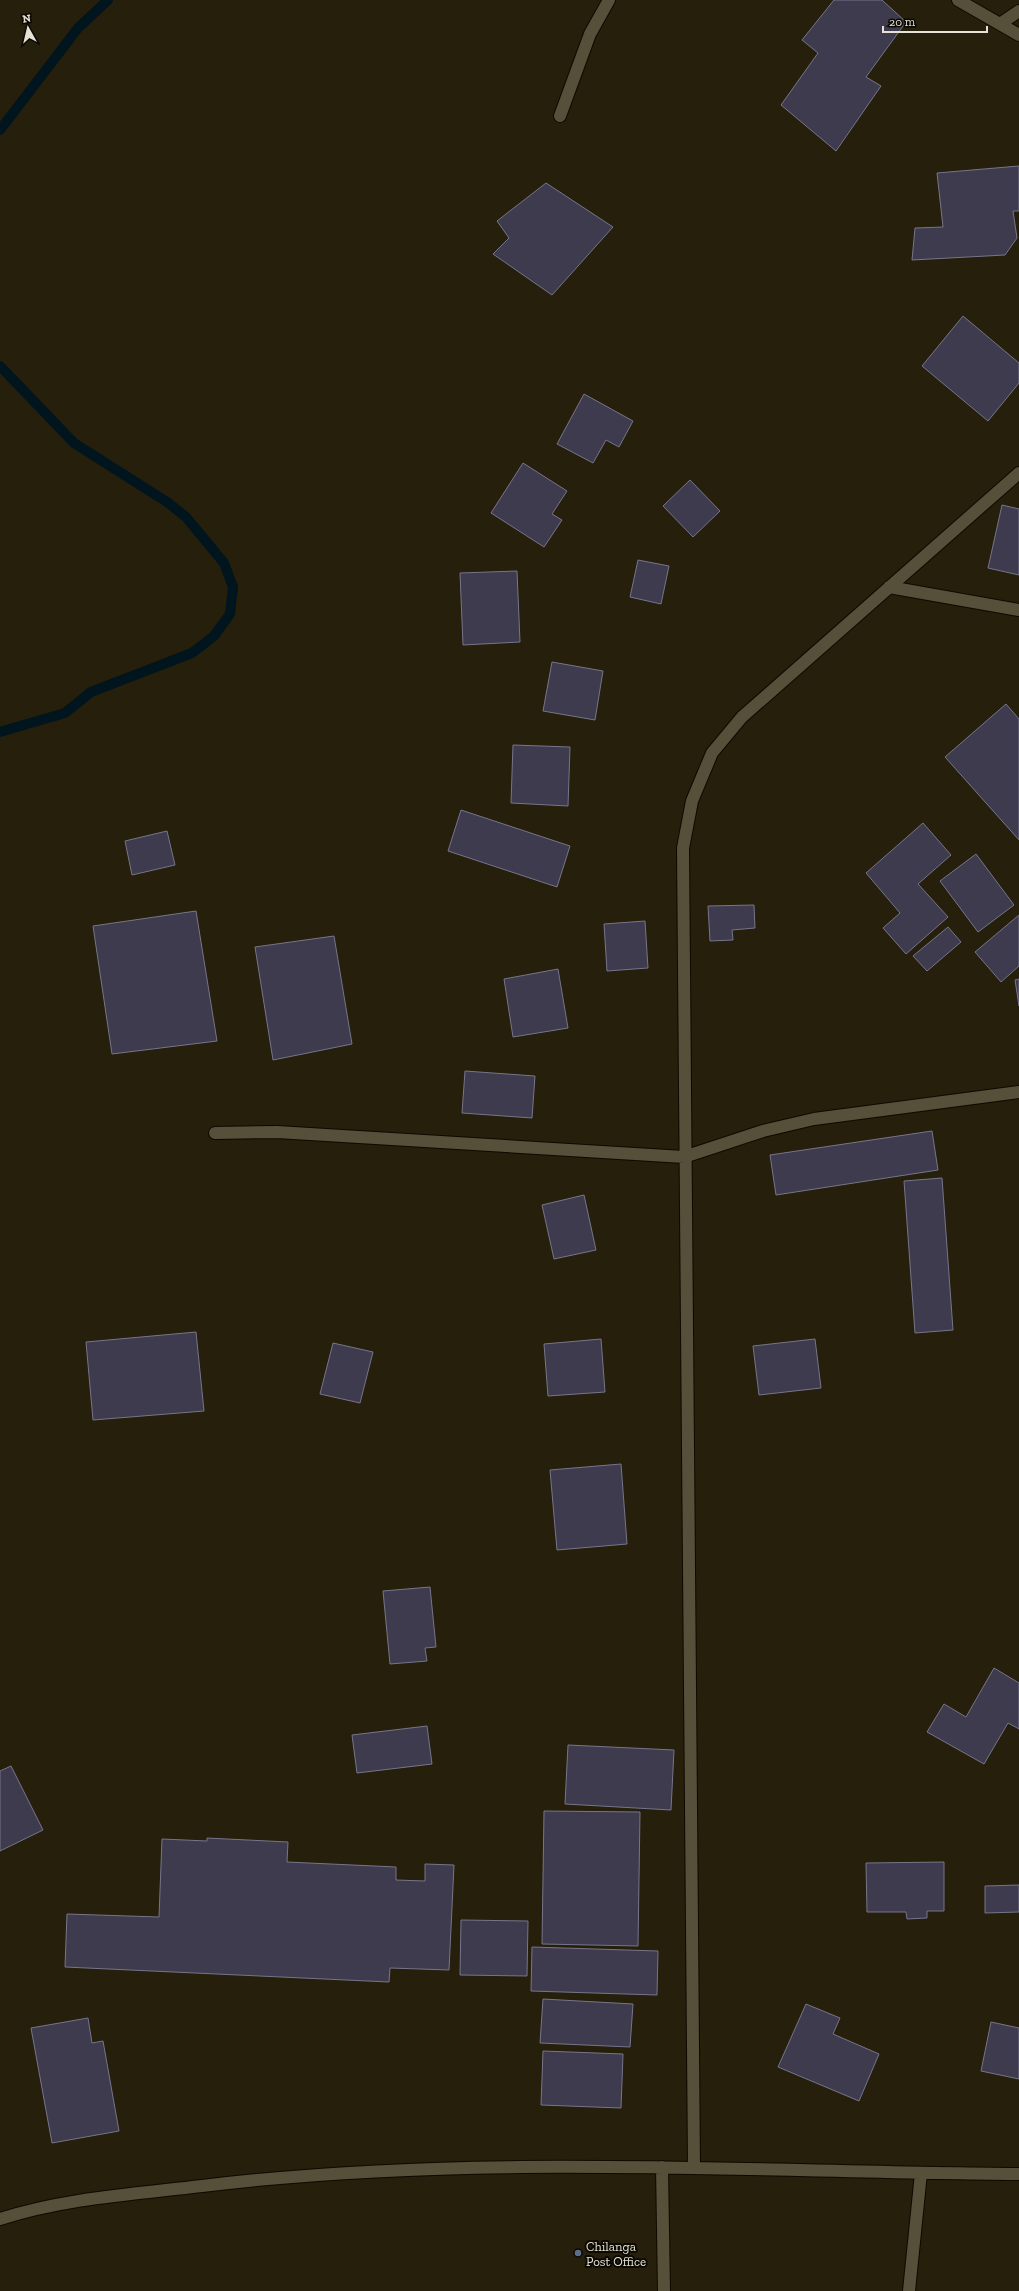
<svg xmlns="http://www.w3.org/2000/svg" width="1019" height="2291" viewBox="0 0 1019 2291" font-family="'Zilla Slab',serif">
	<style>
		.lines { fill: none; stroke-linecap: round; stroke-linejoin: round }
		.stream { stroke: #00151d; stroke-width: 10 }
		.building { fill: #3e3b4e; stroke: #77758a }
		.minor-casing { stroke: #0f0900; stroke-width: 14 }
		.minor { stroke: #564f3a; stroke-width: 12 }
		.service-dot { fill: #5c6f8a; stroke: #0c0903; stroke-width: 1.5 }
		.labels { text-anchor: middle; stroke-width: 4; stroke-linejoin: round; paint-order: stroke }
		.poi-label { font-size: 13px; fill: #e5e1d5; stroke: #0c0903; text-anchor: start }
	</style>
	<rect width="100%" height="100%" fill="#261f0c"/>
	<g class="lines">
		<path class="stream" d="M0,130L78,28L108,0
			M0,366L74,443L167,502L186,517L224,563L233,587L230,614L214,636L192,653L91,692L65,713L0,732"/>
	</g>
	<path class="building" d="M834,0H882L906,22L866,77L881,86L836,151L781,105L818,53L802,40Z
		M1019,166V211H1013L1017,238L1005,255L912,260L915,228L943,227L937,173Z
		M546,183L613,227L552,295L493,254L509,238L497,221Z
		M963,316L1019,363V383L988,421L922,366Z
		M584,394L633,421L619,447L606,440L593,463L557,444Z
		M523,463L567,491L552,514L562,520L544,547L491,513Z
		M690,480L720,511L693,537L663,506Z
		M1002,505L1019,509V575L988,568Z
		M638,560L669,566L661,604L630,597Z
		M517,571L520,642L463,645L460,573Z
		M552,662L603,671L595,720L543,711Z
		M1006,704L1019,719V840L945,757Z
		M513,745L570,747L568,806L511,803Z
		M461,810L570,846L557,887L448,851Z
		M923,823L951,855L918,884L948,917L906,954L883,928L900,913L866,873Z
		M167,831L175,865L132,875L125,841Z
		M976,854L1014,905L978,932L940,881Z
		M754,905L755,928L732,930L733,940L710,941L708,906Z
		M196,911L217,1041L112,1054L93,926Z
		M1019,915V966L1001,982L975,952Z
		M645,921L648,968L607,971L604,924Z
		M948,927L961,942L927,971L913,956Z
		M334,936L352,1044L273,1060L255,947Z
		M558,969L568,1028L513,1037L504,979Z
		M1019,979V1006L1015,980Z
		M465,1071L535,1076L532,1118L462,1113Z
		M932,1131L938,1170L776,1195L770,1155Z
		M942,1178L953,1330L915,1333L904,1181Z
		M584,1195L596,1250L554,1259L542,1205Z
		M196,1332L204,1411L93,1420L86,1342Z
		M601,1339L605,1392L548,1396L544,1344Z
		M815,1339L821,1388L759,1395L753,1346Z
		M333,1343L373,1352L360,1403L320,1394Z
		M621,1464L627,1544L557,1550L550,1470Z
		M430,1587L436,1647L425,1648L427,1661L390,1664L383,1591Z
		M994,1668L1019,1683V1729L1008,1723L984,1764L927,1732L944,1704L966,1717Z
		M427,1726L432,1764L357,1773L352,1735Z
		M568,1745L674,1750L671,1810L565,1804Z
		M11,1766L43,1830L0,1851V1771Z
		M544,1811L640,1812L638,1946L542,1944Z
		M207,1838L288,1842L287,1862L396,1867V1880L425,1881V1864L454,1865L449,1970L390,1968L389,1982L65,1967L67,1914L159,1917L162,1839L207,1841Z
		M944,1862V1911H927V1918L907,1919L906,1912H867L866,1863Z
		M1019,1885V1912L985,1913V1886Z
		M461,1920L528,1921L527,1976L460,1975Z
		M532,1947L658,1951L657,1995L531,1991Z
		M543,1999L633,2004L630,2047L540,2043Z
		M806,2004L840,2018L833,2034L879,2054L859,2101L778,2067Z
		M88,2018L92,2043L103,2041L119,2131L52,2143L31,2028Z
		M991,2022L1019,2028V2079L981,2071Z
		M543,2051L623,2054L621,2108L541,2105Z"/>
	<g class="lines">
		<defs>
			<path id="minor" d="M958,0L1019,35
				M1000,24L1019,11
				M560,116L590,34L609,0
				M889,587L1019,610
				M215,1133L277,1132L684,1157L763,1131L814,1119L1019,1092
				M662,2167L664,2291
				M694,2167L683,848L692,801L712,753L742,717L1019,473
				M0,2219C65,2198 135,2194 202,2186C473,2153 747,2172 1019,2174
				M909,2291L921,2173"/>
		</defs>
		<use href="#minor" class="minor-casing"/>
		<use href="#minor" class="minor"/>
	</g>
	<circle class="service-dot" cx="578" cy="2253" r="4"/>
	<g class="labels">
		<g class="poi-label">
			<text x="586" y="2251">Chilanga<tspan x="586" dy="15">Post Office</tspan></text>
		</g>
	</g>
	<g transform="translate(28 28) rotate(352)" stroke="#0c0903" stroke-width="3" paint-order="stroke">
	<path d="M0-3L7 15L0 10L-7 15Z" fill="#e5e1d5"/>
	<text y="-6" font-size="11" font-weight="bold" text-anchor="middle" fill="#e5e1d5">N</text>
	</g>
	<path d="M883 26v6h104v-6" fill="none" stroke="#e5e1d5" stroke-width="2"/>
	<text x="889" y="26" font-size="12" fill="#e5e1d5" stroke="#0c0903" stroke-width="3" paint-order="stroke">20 m</text>
</svg>
